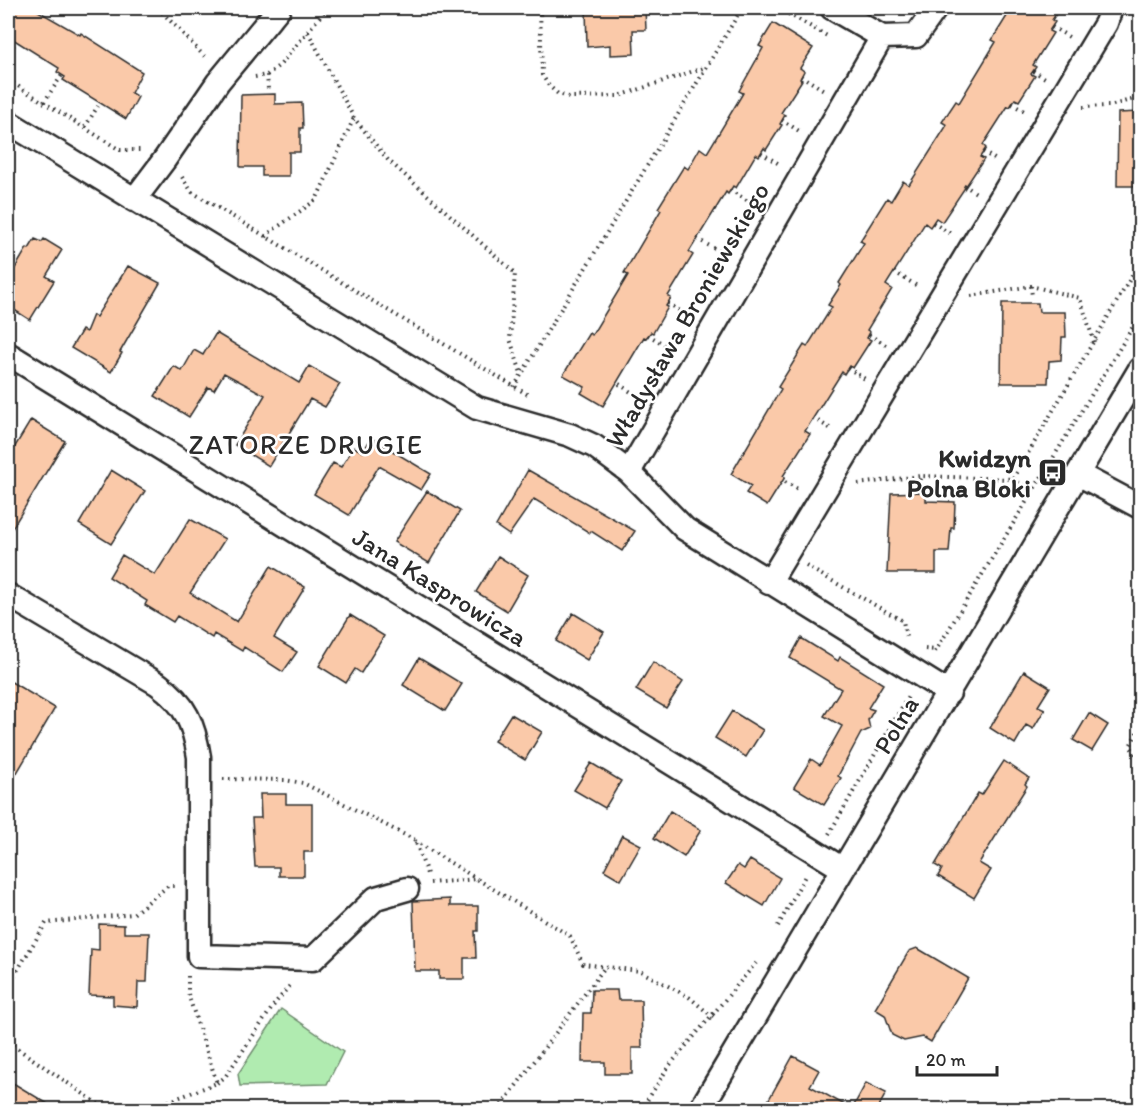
<svg xmlns="http://www.w3.org/2000/svg" width="1148" height="1117" viewBox="0 0 1148 1117" font-family="Itim,sans-serif">
	<style>
		.green { fill: #b0ebb0; stroke: #6e8b6e; stroke-width: 1.5 }
		.building { fill: #fac9a9; stroke: #2b2b2b; stroke-width: 1.5 }
		.lines { fill: none; stroke-linecap: round; stroke-linejoin: round }
		.street-casing { stroke: #2b2b2b; stroke-width: 27 }
		.path { stroke: #2b2b2b; stroke-width: 4; stroke-dasharray: 1.5 4.5; stroke-linecap: butt }
		.street { stroke: #fff; stroke-width: 22 }
		.labels { text-anchor: middle; stroke-width: 5; stroke-linejoin: round; paint-order: stroke }
		.street-label { font-size: 26px; fill: #2b2b2b; stroke: #fff }
		.poi-label { font-size: 26px; font-weight: bold; fill: #2b2b2b; stroke: #fff; text-anchor: end }
		.neighbourhood-label { font-size: 27px; letter-spacing: 1.5px; fill: #2b2b2b; stroke: #fff }
	</style>
	<rect width="100%" height="100%" fill="#fff"/>
	<filter id="ink" filterUnits="userSpaceOnUse"><feTurbulence type="fractalNoise" baseFrequency=".0167" numOctaves="2"/><feDisplacementMap in="SourceGraphic" scale="12" xChannelSelector="R" yChannelSelector="G"/><feConvolveMatrix kernelMatrix="1 2 1 2 8 2 1 2 1" color-interpolation-filters="sRGB"/></filter>
	<g filter="url(#ink)">
		<path class="green" d="M281,1009L343,1052L327,1084L240,1086L238,1074Z"/>
		<path class="building" d="M8,8H33L80,35L81,33L142,72L131,93L138,97L126,119L63,80L65,77L57,72L59,68L8,36Z
			M586,8H645L646,30H633L634,54L610,55V45L587,47Z
			M1012,8H1060L1052,20L1055,22L1049,31L1053,33L1033,65L1036,67L1031,74L1035,76L1019,101L1015,99L1010,107L1008,106L983,145L986,148L980,157L984,159L942,222L936,218L930,227L925,223L886,285L892,289L867,330L870,332L867,338L871,340L853,368L849,366L844,374L842,372L805,431L810,434L783,476L785,477L767,506L746,493L751,486L731,474L781,389L778,387L804,345L807,347L832,307L828,305L841,285L839,283L864,243L860,241L887,198L891,201L903,181L909,185L947,125L942,122L956,101L959,103L996,42L992,40Z
			M773,23L813,48L800,68L804,71L800,79L802,80L781,113L785,115L780,124L782,125L766,150L764,148L759,156L756,154L736,188L733,186L728,194L726,192L689,252L693,255L668,296L671,298L666,306L668,307L653,333L651,332L646,338L644,337L603,406L581,393L585,387L563,375L589,333L592,335L628,275L624,273L661,210L658,208L684,166L688,169L700,148L707,153L743,93L739,91L763,48L759,46Z
			M275,94V104L302,103L303,128H300V152H289V176H262V167H240L241,95Z
			M1140,112V186H1117L1118,113Z
			M35,239L42,242L44,239L62,250L46,276L54,281L30,320L8,306V280L27,248L29,249Z
			M128,266L160,283L120,352L122,353L111,372L71,348L82,330L86,332L93,315L96,317Z
			M1002,303H1038L1039,312H1065L1066,337H1062L1061,360L1049,361L1048,383H1001Z
			M216,333L299,383L309,366L340,384L325,407L310,399L269,466L235,445L265,395L224,373L214,390L208,387L189,417L155,396L174,366L182,371L194,350L203,355Z
			M31,420L65,441L8,535V458Z
			M371,438L431,474L421,490L379,466L349,515L314,494L333,463L341,467L354,447L363,452Z
			M111,470L145,491L111,544L79,524Z
			M528,470L635,531L622,551L591,531L590,533L534,499L509,535L496,526Z
			M427,491L460,511L429,563L394,542Z
			M926,492V501L955,502L954,528H951L949,552H936V573H887L891,493Z
			M190,519L225,539L190,593L237,622L271,566L305,587L274,638L297,652L283,672L244,647L242,651L214,634L212,638L177,616L173,622L145,605L147,601L109,577L122,555L155,575Z
			M498,556L528,575L507,611L476,592Z
			M573,613L604,632L587,660L556,641Z
			M350,615L384,636L361,673L355,669L346,683L319,666Z
			M801,638L838,661L840,657L883,684L868,708L874,710L868,720L870,729L861,733L838,776L841,778L824,805L794,787L811,759L820,765L842,726L824,716L841,689L790,658Z
			M419,658L462,684L445,711L403,685Z
			M653,662L683,682L666,708L636,690Z
			M1024,671L1050,687L1038,706L1045,709L1033,729L1026,725L1015,744L990,728Z
			M8,680L55,708L8,788Z
			M732,711L763,730L746,757L715,738Z
			M1089,713L1108,725L1092,751L1073,740Z
			M511,714L542,732L525,760L494,741Z
			M1004,761L1029,778L1025,784L1027,786L979,863L991,870L974,898L938,876L942,869L935,865L978,793L982,795Z
			M591,763L621,781L605,808L574,790Z
			M260,794H286V804H312V852H304V876H279V867H255L252,818H261Z
			M670,811L701,830L684,857L654,838Z
			M622,835L641,845L621,880L604,870Z
			M750,860L780,878L764,906L726,883L738,865L744,869Z
			M450,899V906H478V931H475L476,958H464V979H439V971H415L413,901Z
			M99,924L124,925V933H149L147,982H138L137,1007L113,1005V996L89,995L91,949L99,950Z
			M917,948L968,978L931,1042L923,1037L904,1041L892,1035L885,1015L875,1009L909,951Z
			M592,990H617L618,1000H641L642,1048H632V1074H605V1062H582L583,1013H591Z
			M793,1056L819,1070L810,1086L852,1109L866,1083L886,1093L877,1110H763Z
			M8,1080L58,1110H8Z"/>
		<g class="lines">
			<defs>
				<path id="street" d="M832,8L882,37L916,36L936,8
					M8,122L477,408L570,435L594,446L629,472L685,529L949,693
					M134,200L165,159L218,82L279,8
					M8,354L843,869
					M629,472L882,37
					M1078,474L1140,507
					M769,583L1106,23L1111,8
					M8,595L158,684C186,704 194,725 199,757V956L313,959L376,898L407,889
					M700,1110L1140,369"/>
			</defs>
			<use href="#street" class="street-casing"/>
			<path class="path" d="M158,8L207,59
				M540,8L542,75L549,86L558,94L569,97L619,96L706,67
				M778,8L829,37
				M1052,27L1069,37
				M308,32L354,118L388,160L515,273L510,339L521,373
				M8,56L14,45
				M1033,71L1045,78
				M267,75L268,89
				M801,76L824,90
				M255,77L267,75L281,64L327,8
				M8,80L120,150H140
				M44,102L62,75
				M1012,104L1024,111
				M1083,107L1110,106L1140,97
				M782,120L799,131
				M85,127L98,106
				M983,152L996,160
				M761,153L781,165
				M182,177L192,192L530,396
				M964,185L976,193
				M730,190L758,207
				M933,223L953,235
				M266,237L269,233L316,200L354,118
				M697,239L728,256
				M894,272L919,287
				M1031,286L1032,297
				M971,296L1031,286L1080,298L1094,342
				M668,303L692,319
				M648,335L674,350
				M869,335L886,345
				M848,368L865,379
				M619,384L643,400
				M514,387L742,8
				M813,418L833,430
				M1013,479L1034,491
				M785,482L798,489
				M858,484L920,476L1013,479L1140,262
				M920,486V476
				M806,566L903,621L906,637
				M925,649L936,650
				M935,652L1140,315
				M1140,727L1130,746L1140,760
				M223,779L285,780L303,783L415,840L427,874
				M829,834L909,695
				M415,841L477,879
				M430,883L477,879L570,936L583,964L640,971L689,997L713,1017
				M778,926L806,874
				M8,986L46,923L133,914L168,886H175
				M8,1042L107,1110
				M217,1083L225,1077L276,1002L292,983
				M146,1110L217,1083L188,994V976
				M498,1110L605,967
				M641,1110L669,1066L756,963"/>
			<use href="#street" class="street"/>
		</g>
	</g>
	<defs>
		<symbol id="bus-square" viewBox="-11 -11 22 22"><rect x="-9" y="-9" width="18" height="18" rx="4" fill="#2b2b2b" stroke="#fff"/><path d="M-5-6H5V4H4V6H2V4H-2V6H-4V4H-5ZM-3.5-4V0h7V-4ZM-3.5 1.2v1.5H-2V1.2ZM2 1.2v1.5H3.5V1.2Z" fill="#fff"/></symbol>
	</defs>
	<g fill-rule="evenodd">
		<use href="#bus-square" x="1036" y="456" width="33" height="33"/>
	</g>
	<g class="labels">
		<g class="street-label">
			<text transform="translate(687 315) rotate(-60)" y="9">Władysława Broniewskiego</text>
			<text transform="translate(440 587) rotate(32)" y="9">Jana Kasprowicza</text>
			<text transform="translate(896 725) rotate(-59)" y="9">Polna</text>
		</g>
		<g class="poi-label">
			<text x="1031" y="467">Kwidzyn<tspan x="1031" dy="30">Polna Bloki</tspan></text>
		</g>
		<g class="neighbourhood-label">
			<text x="306" y="454">ZATORZE DRUGIE</text>
		</g>
	</g>
	<rect width="1148" height="1117" fill="none" stroke="#fff" stroke-width="30"/>
	<rect x="15" y="15" width="1118" height="1087" fill="none" stroke="#2b2b2b" stroke-width="2" filter="url(#ink)"/>
	<path d="M917 1066v9h80v-9" fill="none" stroke="#2b2b2b" stroke-width="3"/>
	<text x="926" y="1066" font-size="18" fill="#2b2b2b" stroke="#ffffff" stroke-width="4.5" paint-order="stroke">20 m</text>
</svg>
